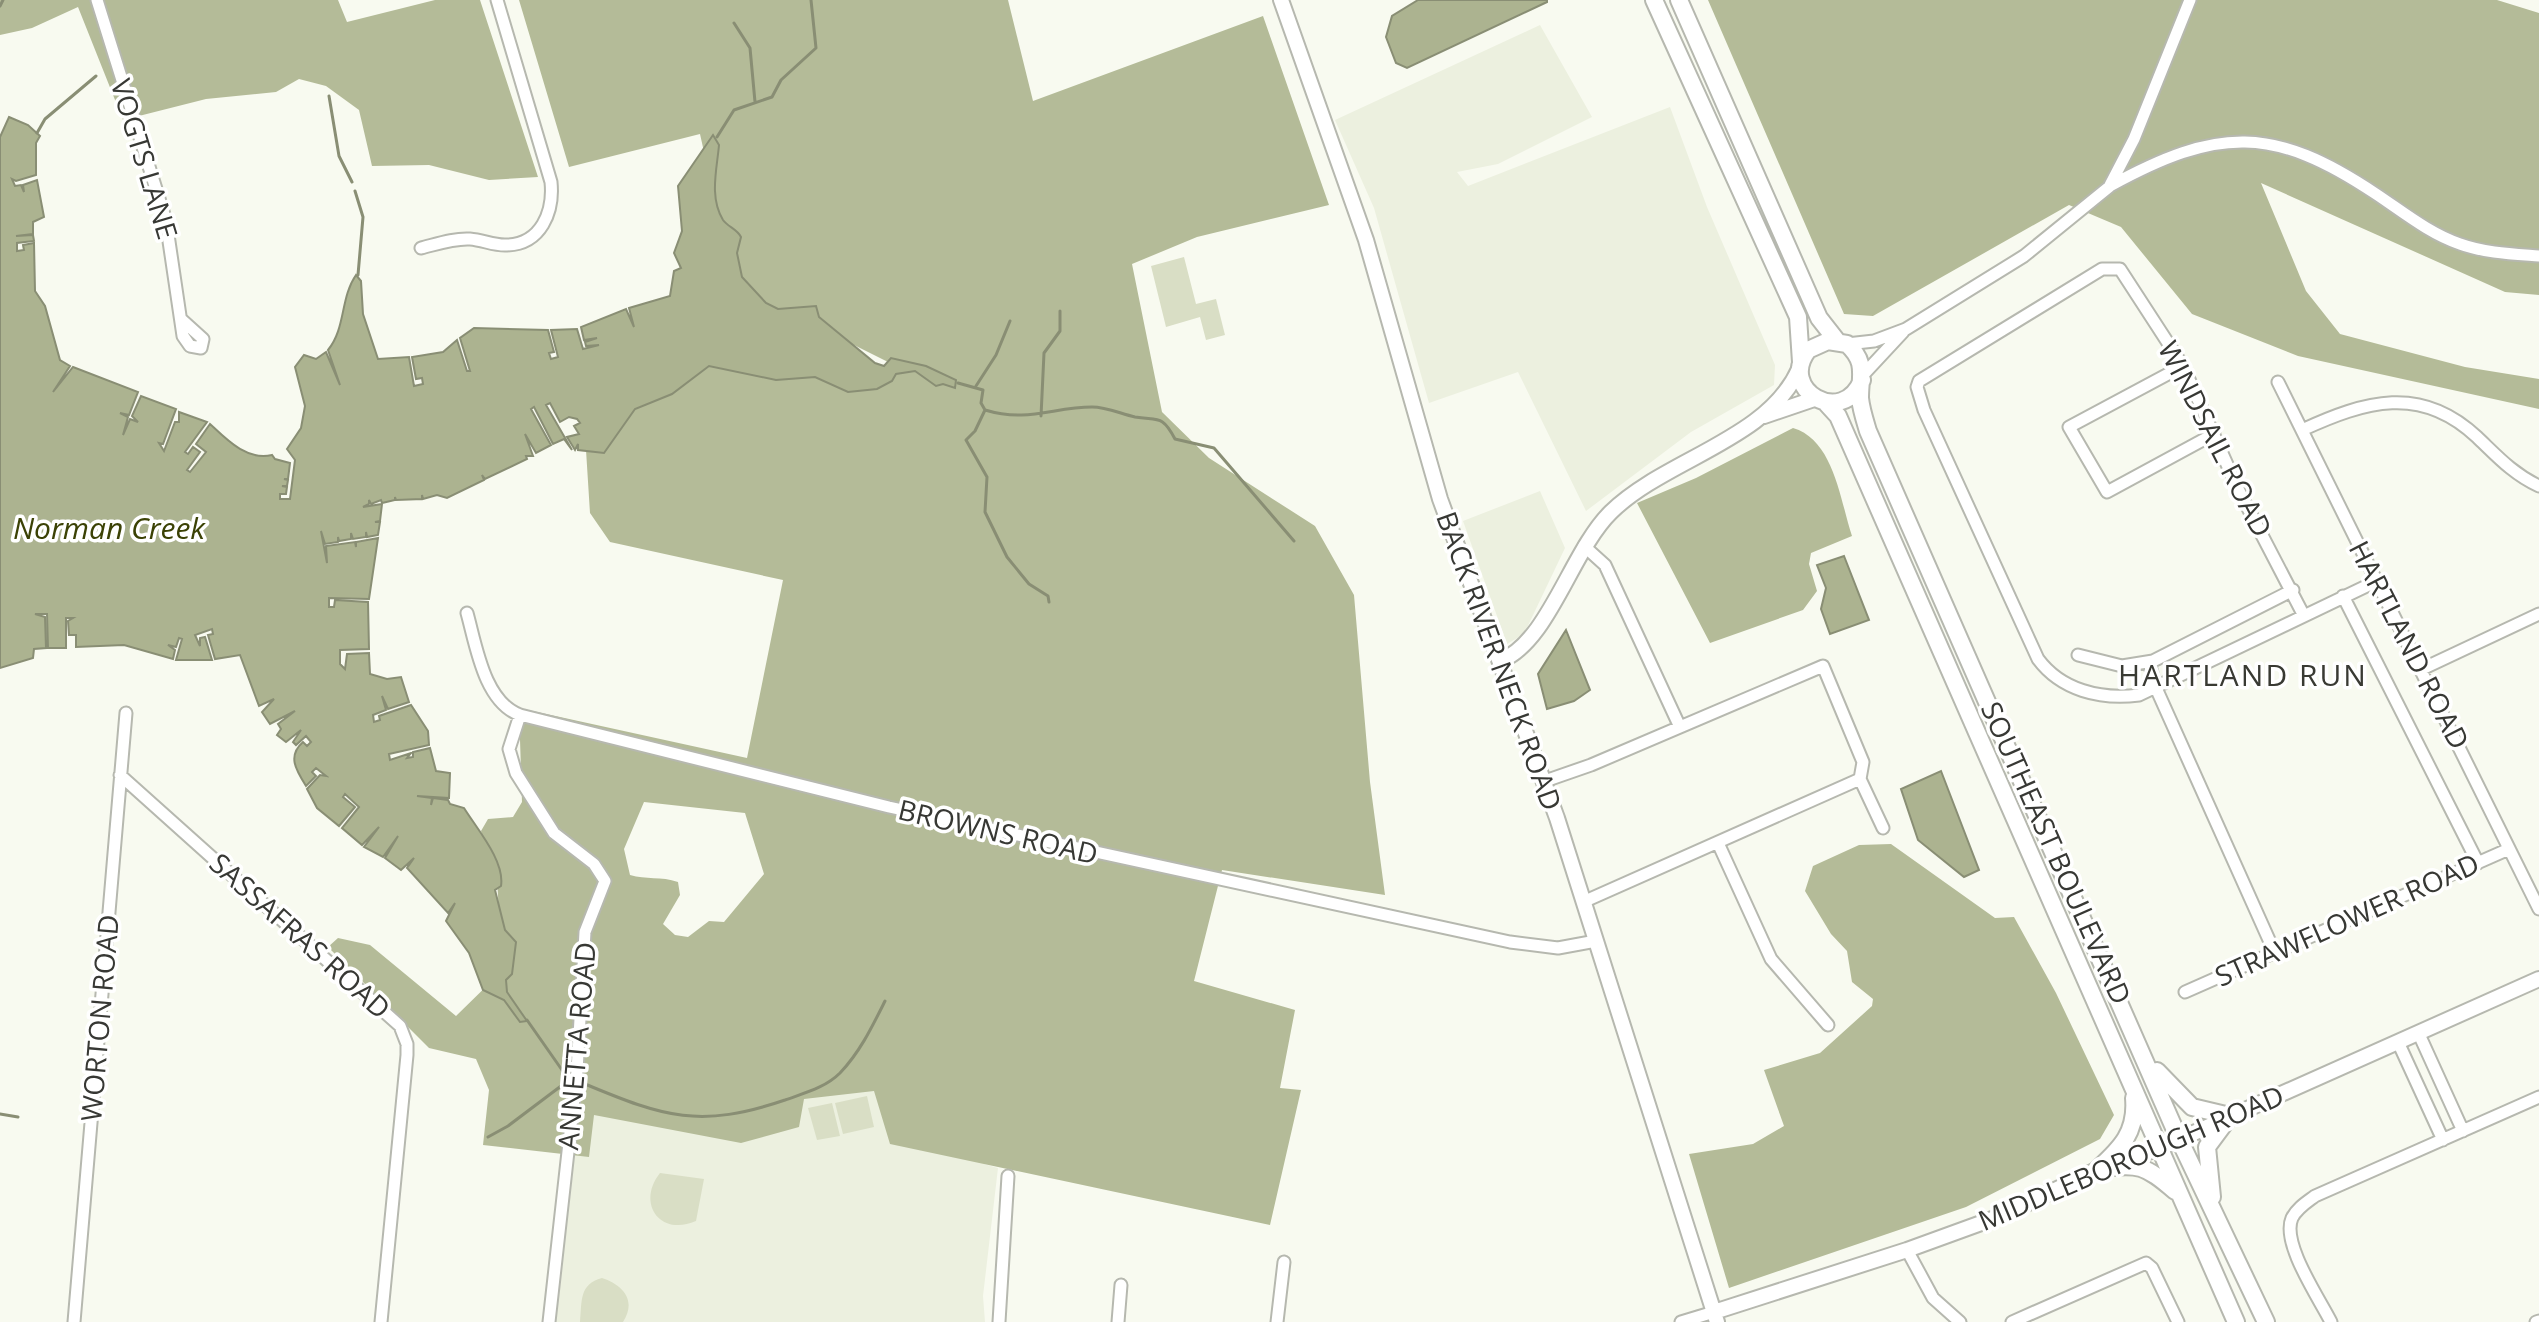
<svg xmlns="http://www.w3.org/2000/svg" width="2539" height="1322" viewBox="0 0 2539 1322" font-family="'Open Sans',sans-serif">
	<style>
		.built { fill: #ecf0df }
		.green { fill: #d9dec5 }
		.forest { fill: #b4bb98; fill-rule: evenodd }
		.water { fill: #acb390; stroke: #898e74; stroke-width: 2 }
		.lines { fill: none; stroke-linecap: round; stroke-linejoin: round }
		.stream { stroke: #898e74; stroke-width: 3 }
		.minor-casing { stroke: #b6b8af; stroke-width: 15 }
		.tertiary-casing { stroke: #b6b8af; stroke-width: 18 }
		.secondary-casing { stroke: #b6b8af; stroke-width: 20 }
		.minor { stroke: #fff; stroke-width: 11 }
		.tertiary { stroke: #fff; stroke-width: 14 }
		.secondary { stroke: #fff; stroke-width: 16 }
		.labels { text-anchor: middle; stroke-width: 7; stroke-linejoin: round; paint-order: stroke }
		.street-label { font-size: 28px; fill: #373834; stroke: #fff }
		.water-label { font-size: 30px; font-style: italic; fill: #3b4205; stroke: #fff }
		.neighbourhood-label { font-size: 30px; letter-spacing: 2px; fill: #393a33; stroke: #fff }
	</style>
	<rect width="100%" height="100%" fill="#f8faf0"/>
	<path class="built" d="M1540,25L1592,117L1498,164L1457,172L1468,186L1670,107L1707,207L1775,365L1774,385L1691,432L1586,511L1518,372L1429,403L1374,208L1335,120Z
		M1540,491L1565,548L1524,634L1507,644L1463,521Z
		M992,1089L984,1164L998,1168L983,1296L985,1322H556L582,1090Z"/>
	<path class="green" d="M1184,257L1196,304L1216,299L1225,335L1206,340L1200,317L1166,327L1151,266Z
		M867,1096L874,1127L843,1134L835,1103Z
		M832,1103L840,1136L817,1140L808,1108Z
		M660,1173L704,1179L696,1221C660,1237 636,1203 660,1173Z
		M602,1278C623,1285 637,1300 623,1322H580C582,1301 579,1284 602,1278Z"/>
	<path class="forest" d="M0,0H338L347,22L435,0H480L538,177L489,180L429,165L372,166L359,110L326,86L299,79L276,92L206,99L123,120L78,7L32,28L0,35Z
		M519,0H1008L1033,101L1263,16L1329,205L1197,237L1132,264L1162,412L1209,458L1315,526L1354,595L1370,782L1385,895L1222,870L1194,981L1295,1010L1280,1088L1301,1090L1270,1225L890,1144L874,1091L804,1099L799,1127L741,1143L594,1115L589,1157L483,1145L489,1090L476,1059L429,1048L328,947L338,938L370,945L456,1016L502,971L497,877L481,831L488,819L513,817L522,802L519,708L747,758L783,580L610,542L590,513L586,450L633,407L715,360L902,369L840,338L759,314L729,264L700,134L569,167ZM644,802L745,813L764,874L724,922L709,921L688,937L675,935L663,924L680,895L678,882C661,876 646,880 630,875L624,849Z
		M1708,0H2497L2539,13V295L2505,292L2261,183L2306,291L2340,334L2465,367L2539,379V409L2298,356L2192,314L2121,227L2069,205L1873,316L1844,314Z
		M1793,428C1834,440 1840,500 1852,536L1811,553L1809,564L1817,591L1803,610L1710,643L1637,503L1696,478Z
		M1891,844L1995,918L2014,917L2056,993L2114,1115L2100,1139L1966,1207L1729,1288L1689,1154L1753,1144L1784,1126L1764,1070L1820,1053L1872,1006L1873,999L1852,982L1847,951L1831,934L1805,891L1813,866L1859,845Z"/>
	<path class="water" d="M1418,0H1547V2L1407,68L1396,63L1386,37L1392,16Z
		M9,117L28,125L40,136L36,143V175L16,181L12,179L15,186L21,185L24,192L23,185L37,180L44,217L33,222V234L16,236L33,235L34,241L17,243V251L24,250L23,245L34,243L35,291L45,306L60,360L70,366L53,392L73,367L138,392L129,415L120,413L128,417L123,435L130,419L138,422L132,416L141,396L176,409L163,444L159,443L164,451L175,422H179V412L207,422L185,452L188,454L193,447L200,452L187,470L190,472L206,452L196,444L210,424C227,440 247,461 272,455L275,459L290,463L288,479H284L288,480L287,486H282L287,487L286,494H280V499H290L295,460L287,449L301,428L305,406L295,367L304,355L316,359L326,352L340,385L328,350C346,328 340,298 356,275L361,281L363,314L378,359L409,357L414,386L423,384L422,378L416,379L412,357L443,352L457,340L467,371H470L460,338L474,328L548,330L554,352L549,353L551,359L558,357L551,330L577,329L583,349L599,345L586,346L585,342L597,338L584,340L581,327L626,309L634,327L629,308L670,296L674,271L681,268L674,253L682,231L678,186L713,135L719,145C717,169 709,197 723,220C728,227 737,229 741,237L737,253L742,277L766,303L778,309L816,306L819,317L875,363L884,366L891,358L926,366L956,380L955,388L943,384L936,386L915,371L896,374L892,381L877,389L848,392L815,377L776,380L709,366L672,394L635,409L604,453L578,450V444L575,450L567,437L579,434L574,426L580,423L577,419L569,417L560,422L550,403L546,405L572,450L564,439L553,444L534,407L531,409L551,445L536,453L525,434L533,456H526L527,459L485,479L482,475L484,480L447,498L437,495L423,499L422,495V499L396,500L395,497V500L382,503L381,500L371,504L369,500V504L363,507L382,504L380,521L375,522H380L378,535L367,537L366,532V537L353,539L351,533V539L339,541L338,537V542L325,544L321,531L327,563L326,546L355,542L356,547V542L378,538L369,599L329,598V607H334L335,600L368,602L369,649L340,650V664L345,669L347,654L369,653L370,674L387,679L401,677L409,702L388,709L382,696L386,710L373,715L374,722L380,720L379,716L411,705L428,731L429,745L389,754L390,760L411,753L407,758L413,757V752L430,748L436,771L450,773L449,798L417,796L432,798L431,805L433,798L448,800L450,804L464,808C477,829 505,861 501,886L495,890L505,930L516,942L512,974L506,980L507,992L527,1021L520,1022L504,1000L483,990L469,953L446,921L455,903L448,913L407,868L414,858L401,870L385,858L398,836L383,857L364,847L379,827L362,845L342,828L359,807L345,794L343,797L355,807L339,826L317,808L307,789L320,775L326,776L316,768L312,772L316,776L306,786C296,770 287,756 303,742L307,746L311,742L306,736L296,745L293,742L301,730L286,742L277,735L281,729L278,724L295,711L270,724L262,712L274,699L259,706L240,655L215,659L208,635L213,634L212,629L195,635L200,646V638L205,637L212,660H176L182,639L179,638L176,647L168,645L175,650L173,659L124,645L76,647V635H69L68,621L73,618H66V648H48L47,614H35L45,617L46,648L34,649L33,658L0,668V137Z
		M1844,556L1869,620L1830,634L1821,609L1826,588L1817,565Z
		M1566,630L1590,690L1574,701L1547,709L1538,674Z
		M1941,771L1979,870L1964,877L1918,840L1901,789Z"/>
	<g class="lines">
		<path class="stream" d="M0,6L3,0
			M734,23L750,48L755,102
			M329,96L339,156L352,182
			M37,133L45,119L96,76
			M717,137L734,110L772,97L781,80L816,48L811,0
			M355,191L363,217L358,275
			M958,383L983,390L981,403L985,410L975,431L966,440L987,477L985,512L1007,557L1029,584L1048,596L1049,602
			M976,386L996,355L1010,321
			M985,410C1028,423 1053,407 1092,407C1107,407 1121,414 1135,417C1158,421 1162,414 1175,439L1214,448L1294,541
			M1041,416L1044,353L1060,331V311
			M585,1084C664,1117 700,1129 785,1100C804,1093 825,1088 840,1073C860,1052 872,1027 885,1001
			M0,1114L18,1117
			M488,1137L508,1126L569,1080L527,1020"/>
		<defs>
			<path id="minor" d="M97,0L166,221L183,336L190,346L201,348L203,339L182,320
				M2110,186C2218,127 2273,125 2376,194C2403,212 2430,234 2460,244C2485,253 2513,254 2539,256
				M421,248C437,244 454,238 470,239C483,240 495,246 507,245C541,244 554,212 551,182L497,0
				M1847,344L1874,341L1906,329L2024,256L2109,187L2134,139L2190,0
				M2183,366L2069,427L2107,492L2214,434
				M1863,375L1903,332
				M2278,382L2539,909
				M2302,430C2365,401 2421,384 2477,437C2497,456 2513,474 2539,486
				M1584,546L1605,565L1679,725
				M2343,596L2478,863
				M467,613C476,645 484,702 520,715L889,807L1510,942L1558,948L1596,941
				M2303,614L2238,489L2183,366L2120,269H2102L1919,381L1917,387L1924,410L2038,659C2061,690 2100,700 2139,695L2377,581
				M2078,655L2122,666L2153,661L2293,590
				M2149,662L2156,688L2274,951
				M2422,669L2539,614
				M520,715L509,749L516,773L554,833L594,864L605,881L585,932L577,1071L549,1322
				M120,775L400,1026L407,1044V1055L381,1322
				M1545,781L1591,765L1823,666L1863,762L1860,779L1883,828
				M1718,843L1771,959L1828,1025
				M1583,902L1860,779
				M2185,992L2509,849
				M2418,1032L2463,1131
				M2398,1042L2443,1140
				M1907,1250L1933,1298L1960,1322
				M74,1322L126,713
				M999,1322L1008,1176
				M1118,1322L1121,1285
				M1277,1322L1284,1262
				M1681,1322L1714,1312
				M2012,1322L2146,1263L2152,1268L2178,1322
				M2331,1322C2319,1298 2281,1243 2292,1218C2297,1208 2307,1202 2315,1196L2539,1097
				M2536,1322L2539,1321"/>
			<path id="tertiary" d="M1281,0L1366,240L1440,499L1557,818L1717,1322
				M1764,416L1814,399
				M1500,661C1549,642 1571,551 1611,512C1665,459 1768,440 1799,369
				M1714,1312L1907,1250L2006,1214L2098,1169L2160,1148L2539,979"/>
			<path id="secondary" d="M1654,0L1798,317L1801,362
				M1679,0L1819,318L1837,341
				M1862,380C1843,428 1777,390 1808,350L1828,341L1847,344C1867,362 1860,375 1860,398C1861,409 1865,421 1868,431L2179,1139L2266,1322
				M1827,404L1838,416L2236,1322
				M2157,1071L2192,1107L2230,1116
				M2098,1169C2121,1148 2137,1132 2134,1098
				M2099,1169C2138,1162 2146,1166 2175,1191
				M2212,1197L2207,1147L2230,1116"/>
		</defs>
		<use href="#minor" class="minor-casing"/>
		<use href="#tertiary" class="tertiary-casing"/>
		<use href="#secondary" class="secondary-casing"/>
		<use href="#minor" class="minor"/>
		<use href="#tertiary" class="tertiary"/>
		<use href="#secondary" class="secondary"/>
	</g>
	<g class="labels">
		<g class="street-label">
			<text transform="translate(144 159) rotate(73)" y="10">VOGTS LANE</text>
			<text transform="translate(2215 439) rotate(63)" y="10">WINDSAIL ROAD</text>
			<text transform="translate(2409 645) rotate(63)" y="10">HARTLAND ROAD</text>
			<text transform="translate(1499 661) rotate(70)" y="10">BACK RIVER NECK ROAD</text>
			<text transform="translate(998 832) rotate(13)" y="10">BROWNS ROAD</text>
			<text transform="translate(2056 853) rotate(66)" y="10">SOUTHEAST BOULEVARD</text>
			<text transform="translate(2347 920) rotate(-24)" y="10">STRAWFLOWER ROAD</text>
			<text transform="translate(300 936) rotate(42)" y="10">SASSAFRAS ROAD</text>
			<text transform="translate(100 1018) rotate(-85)" y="10">WORTON ROAD</text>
			<text transform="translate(577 1046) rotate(-85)" y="10">ANNETTA ROAD</text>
			<text transform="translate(2131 1158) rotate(-23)" y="10">MIDDLEBOROUGH ROAD</text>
		</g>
		<g class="water-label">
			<text x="109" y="539">Norman Creek</text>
		</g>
		<g class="neighbourhood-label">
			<text x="2243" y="686">HARTLAND RUN</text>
		</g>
	</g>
</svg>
